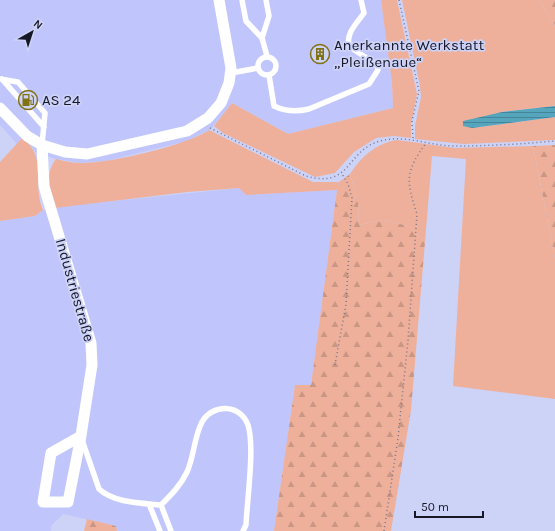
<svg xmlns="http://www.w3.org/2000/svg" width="555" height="531" viewBox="0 0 555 531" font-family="Karla,sans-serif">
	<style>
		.built { fill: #c0c6fb }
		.grass { fill: #eeb09a }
		.forest { fill: url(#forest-firs) }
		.water { fill: url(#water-rules) }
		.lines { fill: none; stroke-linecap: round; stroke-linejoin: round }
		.path { stroke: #747792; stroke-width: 1.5; stroke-dasharray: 1 3; stroke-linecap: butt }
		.lane { stroke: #fff; stroke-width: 5.5 }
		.street { stroke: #fff; stroke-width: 11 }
		.labels { text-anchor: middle; stroke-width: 3.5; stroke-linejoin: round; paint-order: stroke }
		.poi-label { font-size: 15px; fill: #161727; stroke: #cdd2f7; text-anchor: start }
		.street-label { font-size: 15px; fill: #161727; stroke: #cdd2f7 }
	</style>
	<defs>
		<pattern id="forest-firs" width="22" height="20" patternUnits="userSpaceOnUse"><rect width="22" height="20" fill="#eeb09a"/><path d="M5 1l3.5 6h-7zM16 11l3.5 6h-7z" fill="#cb9785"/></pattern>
		<pattern id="water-rules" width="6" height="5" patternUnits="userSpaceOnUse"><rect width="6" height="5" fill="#55a5bd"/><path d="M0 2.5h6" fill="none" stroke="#45859a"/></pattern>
	</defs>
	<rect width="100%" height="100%" fill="#cdd2f7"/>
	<path class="built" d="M0,0H381L392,83L393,108L288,134L232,103L211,129L187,141L106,161L81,163L56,159L36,153L30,144L22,138L17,144L0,125Z
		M239,188L246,195L337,190L311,385H295L274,531H117L116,526L63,514L51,526V531H0V221L35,216L43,210L66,206Z"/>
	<path class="grass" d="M381,0H397L417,94L411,124V138L394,136L376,138L354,152L335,173L315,177L223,133L214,126L232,103L288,134L393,108L392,83Z
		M402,0H539L555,25V106L502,112L463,125L472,128L555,117V140L464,144L415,139V126L421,97L420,86Z
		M209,130L313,182H339L337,190L246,195L239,188L187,192L55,208C50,191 44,175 56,159C64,161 73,163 81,163C107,164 188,145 209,130Z
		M22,138C49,158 31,183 43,210L35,216L0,221V162Z
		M397,140L455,148L533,146L555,259V399L453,386L466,159L432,156L425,242L409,226L383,220L359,225L358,203L350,174C362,156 375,144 397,140Z"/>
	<path class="forest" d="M539,0H555V25Z
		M555,145V259L533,146Z
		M350,174L358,203L359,225L383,220L409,226L425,242L411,410L391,531H274L295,385H311L337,190L339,182Z
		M87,519L116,526L117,531H84Z"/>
	<path class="water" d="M555,106V117L472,128L463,126V121L502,112Z"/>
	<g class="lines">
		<path class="path" d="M399,0L419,91L412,121L413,139
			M210,128L306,176C352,189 345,151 380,141C405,134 429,146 455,146C488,146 522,144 555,141
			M335,365L346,304L352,198L348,184L342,174
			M384,531L398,438L408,340L417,214C406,181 405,172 426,143"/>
		<path class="lane" d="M242,0L246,21L262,38L267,56
			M262,38L269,16L266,0
			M258 66a9 9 0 1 1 18 0a9 9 0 1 1-18 0Z
			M231,73L258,68
			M269,75L274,106C286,112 297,112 309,109L369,84L378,70L377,65L350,47C344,35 357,23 364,13L361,0
			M0,79L18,82L45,113L42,145
			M2,79L44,127
			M82,440L99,489C114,503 141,503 161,505
			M149,504L160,531
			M161,505C171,495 181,485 187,472C194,457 194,437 202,422C212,404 240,403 248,425C255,447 247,500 246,525L243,531
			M161,505L171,531"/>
		<path class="street" d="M0,108L27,136L42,145L65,152L87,154L187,131L208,118L221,103L229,83L231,68L219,0
			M42,145L44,186L91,343L92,365L82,429L81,436L68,502H43L51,453L81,436"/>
	</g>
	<defs>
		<symbol id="building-ring" viewBox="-11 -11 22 22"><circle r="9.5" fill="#cdd2f7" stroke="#817213" stroke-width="1.5"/><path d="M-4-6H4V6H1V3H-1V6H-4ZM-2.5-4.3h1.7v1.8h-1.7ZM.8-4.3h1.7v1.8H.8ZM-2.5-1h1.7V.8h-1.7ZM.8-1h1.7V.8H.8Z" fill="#817213"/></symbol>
		<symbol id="fuel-ring" viewBox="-11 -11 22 22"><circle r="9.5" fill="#cdd2f7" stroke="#817213" stroke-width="1.5"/><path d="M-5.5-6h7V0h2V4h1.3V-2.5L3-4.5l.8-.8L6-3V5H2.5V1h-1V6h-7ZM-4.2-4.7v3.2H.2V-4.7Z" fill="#817213"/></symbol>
	</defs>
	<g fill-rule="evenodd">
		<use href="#building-ring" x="309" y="43" width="22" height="22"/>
		<use href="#fuel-ring" x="17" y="89" width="22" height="22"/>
	</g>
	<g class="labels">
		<g class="poi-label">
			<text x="334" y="50">Anerkannte Werkstatt<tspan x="334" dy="17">„Pleißenaue“</tspan></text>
			<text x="42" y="105">AS 24</text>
		</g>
		<g class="street-label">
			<text transform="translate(75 290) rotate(74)" y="5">Industriestraße</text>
		</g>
	</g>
	<g transform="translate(32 32) rotate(39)" stroke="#cdd2f7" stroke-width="3" paint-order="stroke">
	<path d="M0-3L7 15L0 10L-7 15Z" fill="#161727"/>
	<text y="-6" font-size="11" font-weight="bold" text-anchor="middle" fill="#161727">N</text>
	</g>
	<path d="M415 511v6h68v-6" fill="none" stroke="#161727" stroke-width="2"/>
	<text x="421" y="511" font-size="12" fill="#161727" stroke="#cdd2f7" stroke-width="3" paint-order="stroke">50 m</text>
</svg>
